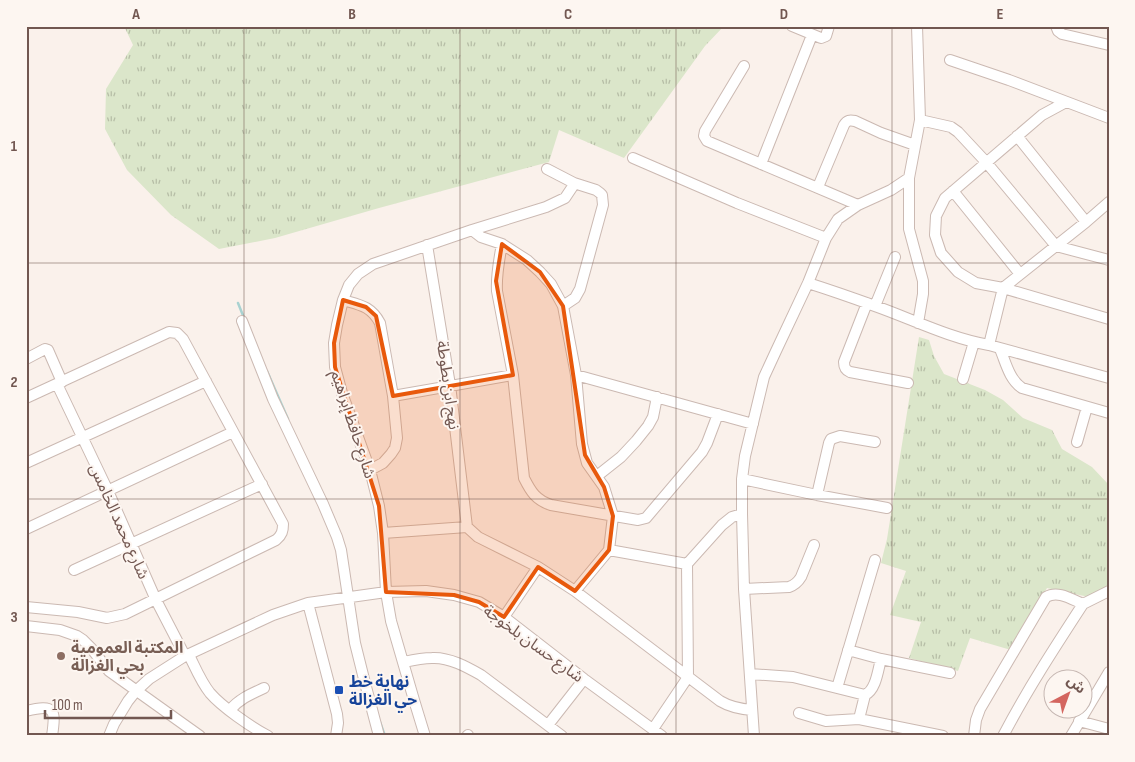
<svg xmlns="http://www.w3.org/2000/svg" width="1135" height="762" viewBox="0 0 1135 762" font-family="'Sofia Sans Condensed','Noto Sans Arabic',sans-serif">
	<style>
		.grass { fill: url(#grass-tufts) }
		.lines { fill: none; stroke-linecap: round; stroke-linejoin: round }
		.stream { stroke: #a9d2d1; stroke-width: 2.5 }
		.minor-casing { stroke: #cbb9b2; stroke-width: 12 }
		.minor { stroke: #fff; stroke-width: 10 }
		.marked { fill: #e8590c; fill-opacity: 0.2; stroke: #e8590c; stroke-width: 4; stroke-linejoin: round }
		.grid { fill: none; stroke: #725751; stroke-width: 1; stroke-opacity: 0.55 }
		.education-dot { fill: #8d6e63; stroke: #fdf6f1; stroke-width: 2 }
		.transit-dot { fill: #1a4fb4; stroke: #fdf6f1; stroke-width: 2 }
		.labels { text-anchor: middle; stroke-width: 4; stroke-linejoin: round; paint-order: stroke }
		.street-label { font-size: 16px; fill: #725751; stroke: #fdf6f1 }
		.education-label { font-size: 16px; font-weight: bold; fill: #785e54; stroke: #fdf6f1; text-anchor: start }
		.transit-label { font-size: 16px; font-weight: bold; fill: #164399; stroke: #fdf6f1; text-anchor: start }
		.neatline { fill: none; stroke: #725751; stroke-width: 2 }
		.grid-label { font-size: 16px; text-anchor: middle; font-weight: bold; fill: #725751 }
	</style>
	<defs>
		<pattern id="grass-tufts" width="24" height="20" patternUnits="userSpaceOnUse" patternTransform="scale(1.25)"><rect width="24" height="20" fill="#dbe6ca"/><path d="M3 7l-1-3M5 7V3M7 7l1-3M15 17l-1-3M17 17v-4M19 17l1-3" fill="none" stroke="#b6bda6"/></pattern>
	</defs>
	<rect width="100%" height="100%" fill="#faf1eb"/>
	<path class="grass" d="M124,26H724L705,46L624,158L559,130L549,162L379,208L275,238L219,249L171,215L127,170L105,129L106,89L133,45Z
		M919,337L929,340L934,356L944,374L985,390L1003,400L1023,418L1052,430L1062,449L1092,467L1109,485V585L1098,599L1047,588L1011,650L970,638L958,671L909,658L921,622L890,615L906,571L881,563L887,539Z"/>
	<g class="lines">
		<path class="stream" d="M238,303L244,318
			M267,371L288,419
			M380,722L385,736"/>
		<defs>
			<path id="minor" d="M792,26L821,38L826,36L829,26
				M1056,26L1058,31L1062,34L1109,45
				M950,60L1009,80L1109,118
				M744,66L705,131L704,136L707,141L858,205
				M1066,102L1042,115L945,198L936,216L935,235L941,253L958,272L976,283L1003,288L1109,319
				M920,120L951,127L958,132L986,162L1056,246L1109,260
				M1017,136L1086,222
				M633,158L737,203L826,238
				M761,164L812,35
				M547,169L574,183L596,190L600,193L602,195L603,205L580,289L575,298L563,306
				M909,178V229L923,281V294L918,323
				M818,187L844,125C847,120 850,120 855,121L881,133L915,145
				M953,191L1020,274
				M472,230L546,207L565,198L573,186L574,183
				M502,244C499,260 496,275 497,291L513,375L524,478C531,492 536,500 551,505L638,520L646,518L702,452L707,443L718,414
				M427,245L450,385L467,527
				M808,283C830,290 853,298 875,306C912,319 949,338 989,345L1109,378
				M343,300C360,305 371,306 380,323L393,396L397,438L395,448L391,454L383,463L370,470
				M867,303L844,362C844,367 845,370 850,372L908,383
				M875,306L895,257
				M242,321L273,399L323,504L337,537L341,550L355,643L365,683L379,736
				M989,345L1003,288L1086,222L1109,202
				M1000,349C1006,363 1009,379 1022,388L1109,413
				M26,359L45,349L48,350L62,382
				M576,375L753,424
				M963,379L974,342
				M57,384L108,491L156,600L185,656
				M393,396L513,375
				M26,398L169,332L177,333L183,339L283,524C283,531 282,535 276,540L125,614L107,618L78,612L26,607
				M1077,442L1087,407
				M26,463L206,381
				M597,476L621,457L636,441L648,426L653,417L657,397
				M742,479L817,495L887,508
				M817,495L829,443L831,439L840,436L875,442
				M26,529L233,432
				M383,533L467,527L478,537L538,567L575,591L720,701C730,707 740,709 752,710
				M609,550L687,564
				M74,570L262,484
				M744,589L789,587C795,585 798,582 801,577L814,545
				M308,603L337,714L338,723L336,736
				M504,617L538,567
				M26,626L60,630L77,636L83,640L91,648L109,671L200,736
				M848,650L881,659L950,673
				M189,655C195,667 201,682 210,693C222,707 251,727 268,736
				M404,662C413,660 423,658 432,658C449,657 467,667 481,675L562,736
				M750,674L793,677L837,688L875,560
				M837,688L865,695C876,690 878,670 881,659
				M865,695L859,719L943,736
				M230,710C239,699 251,694 264,688
				M26,711C55,704 56,709 52,736
				M799,713L826,721L859,719
				M1079,721L1109,729
				M548,725L584,679
				M653,729L688,677L687,564L722,525L732,517L742,514
				M109,736L114,724L128,701L136,691L149,679L185,656L273,615L308,603L386,592L426,591L454,595L479,602L504,617L584,679L662,736
				M425,736L414,700L391,621L386,592L383,533L379,506L370,470L342,393L335,367L334,343L337,325L343,300L349,285L358,274L373,264L472,230L481,237L502,244L527,260L540,272L551,284L563,306L576,375L582,444L587,463L604,487L613,516L609,550L575,591
				M467,736L468,735
				M754,736L744,589L742,514V479L745,456L764,377L776,351L808,283L826,238L838,219L858,205L891,190L909,178L920,120L917,26
				M974,736L976,720L980,709L1046,597C1058,590 1071,599 1083,604L1109,591
				M1003,736C1027,690 1055,647 1083,604
				M1071,736L1109,672"/>
		</defs>
		<use href="#minor" class="minor-casing"/>
		<use href="#minor" class="minor"/>
	</g>
	<path class="marked" d="M502,244L540,272L563,306L585,455L604,487L613,516L609,550L575,591L538,567L504,617L479,602L454,595L386,592L379,506L335,367L334,343L343,300L366,307L376,316L393,396L513,375L496,281Z"/>
	<path class="grid" d="M244,26V736M460,26V736M676,26V736M892,26V736M26,263H1109M26,499H1109"/>
	<circle class="education-dot" cx="61" cy="656" r="5"/>
	<rect class="transit-dot" x="334" y="685" width="10" height="10" rx="2.5"/>
	<g class="labels">
		<g class="street-label">
			<text transform="translate(449 385) rotate(82)" y="6">نهج ابن بطوطة</text>
			<text transform="translate(354 424) rotate(72)" y="6">شارع حافظ إبراهيم</text>
			<text transform="translate(120 521) rotate(66)" y="6">شارع محمد الخامس</text>
			<text transform="translate(534 643) rotate(36)" y="6">شارع حسان بلخوجة</text>
		</g>
		<g class="education-label">
			<text x="71" y="653">المكتبة العمومية<tspan x="71" dy="18">بحي الغزالة</tspan></text>
		</g>
		<g class="transit-label">
			<text x="349" y="687">نهاية خط<tspan x="349" dy="18">حي الغزالة</tspan></text>
		</g>
	</g>
	<rect width="1135" height="762" fill="none" stroke="#fdf6f1" stroke-width="55"/>
	<g transform="translate(1068 694) rotate(41)"><circle r="24" fill="#fdf6f1" stroke="#c5b6b1"/>
	<path d="M0-4L9 19L0 12L-9 19Z" fill="#d46660"/>
	<text y="-8" font-size="14" font-weight="bold" text-anchor="middle" fill="#725751">ش</text>
	</g>
	<path d="M45 710v8h126v-8" fill="none" stroke="#725751" stroke-width="2.5"/>
	<text x="52" y="710" font-size="15" fill="#725751" stroke="#fdf6f1" stroke-width="4" paint-order="stroke">100 m</text>
	<rect x="28" y="28" width="1080" height="706" class="neatline"/>
	<g class="grid-label">
		<text x="136" y="19">A</text>
		<text x="352" y="19">B</text>
		<text x="568" y="19">C</text>
		<text x="784" y="19">D</text>
		<text x="1000" y="19">E</text>
		<text x="14" y="151">1</text>
		<text x="14" y="387">2</text>
		<text x="14" y="622">3</text>
	</g>
</svg>
